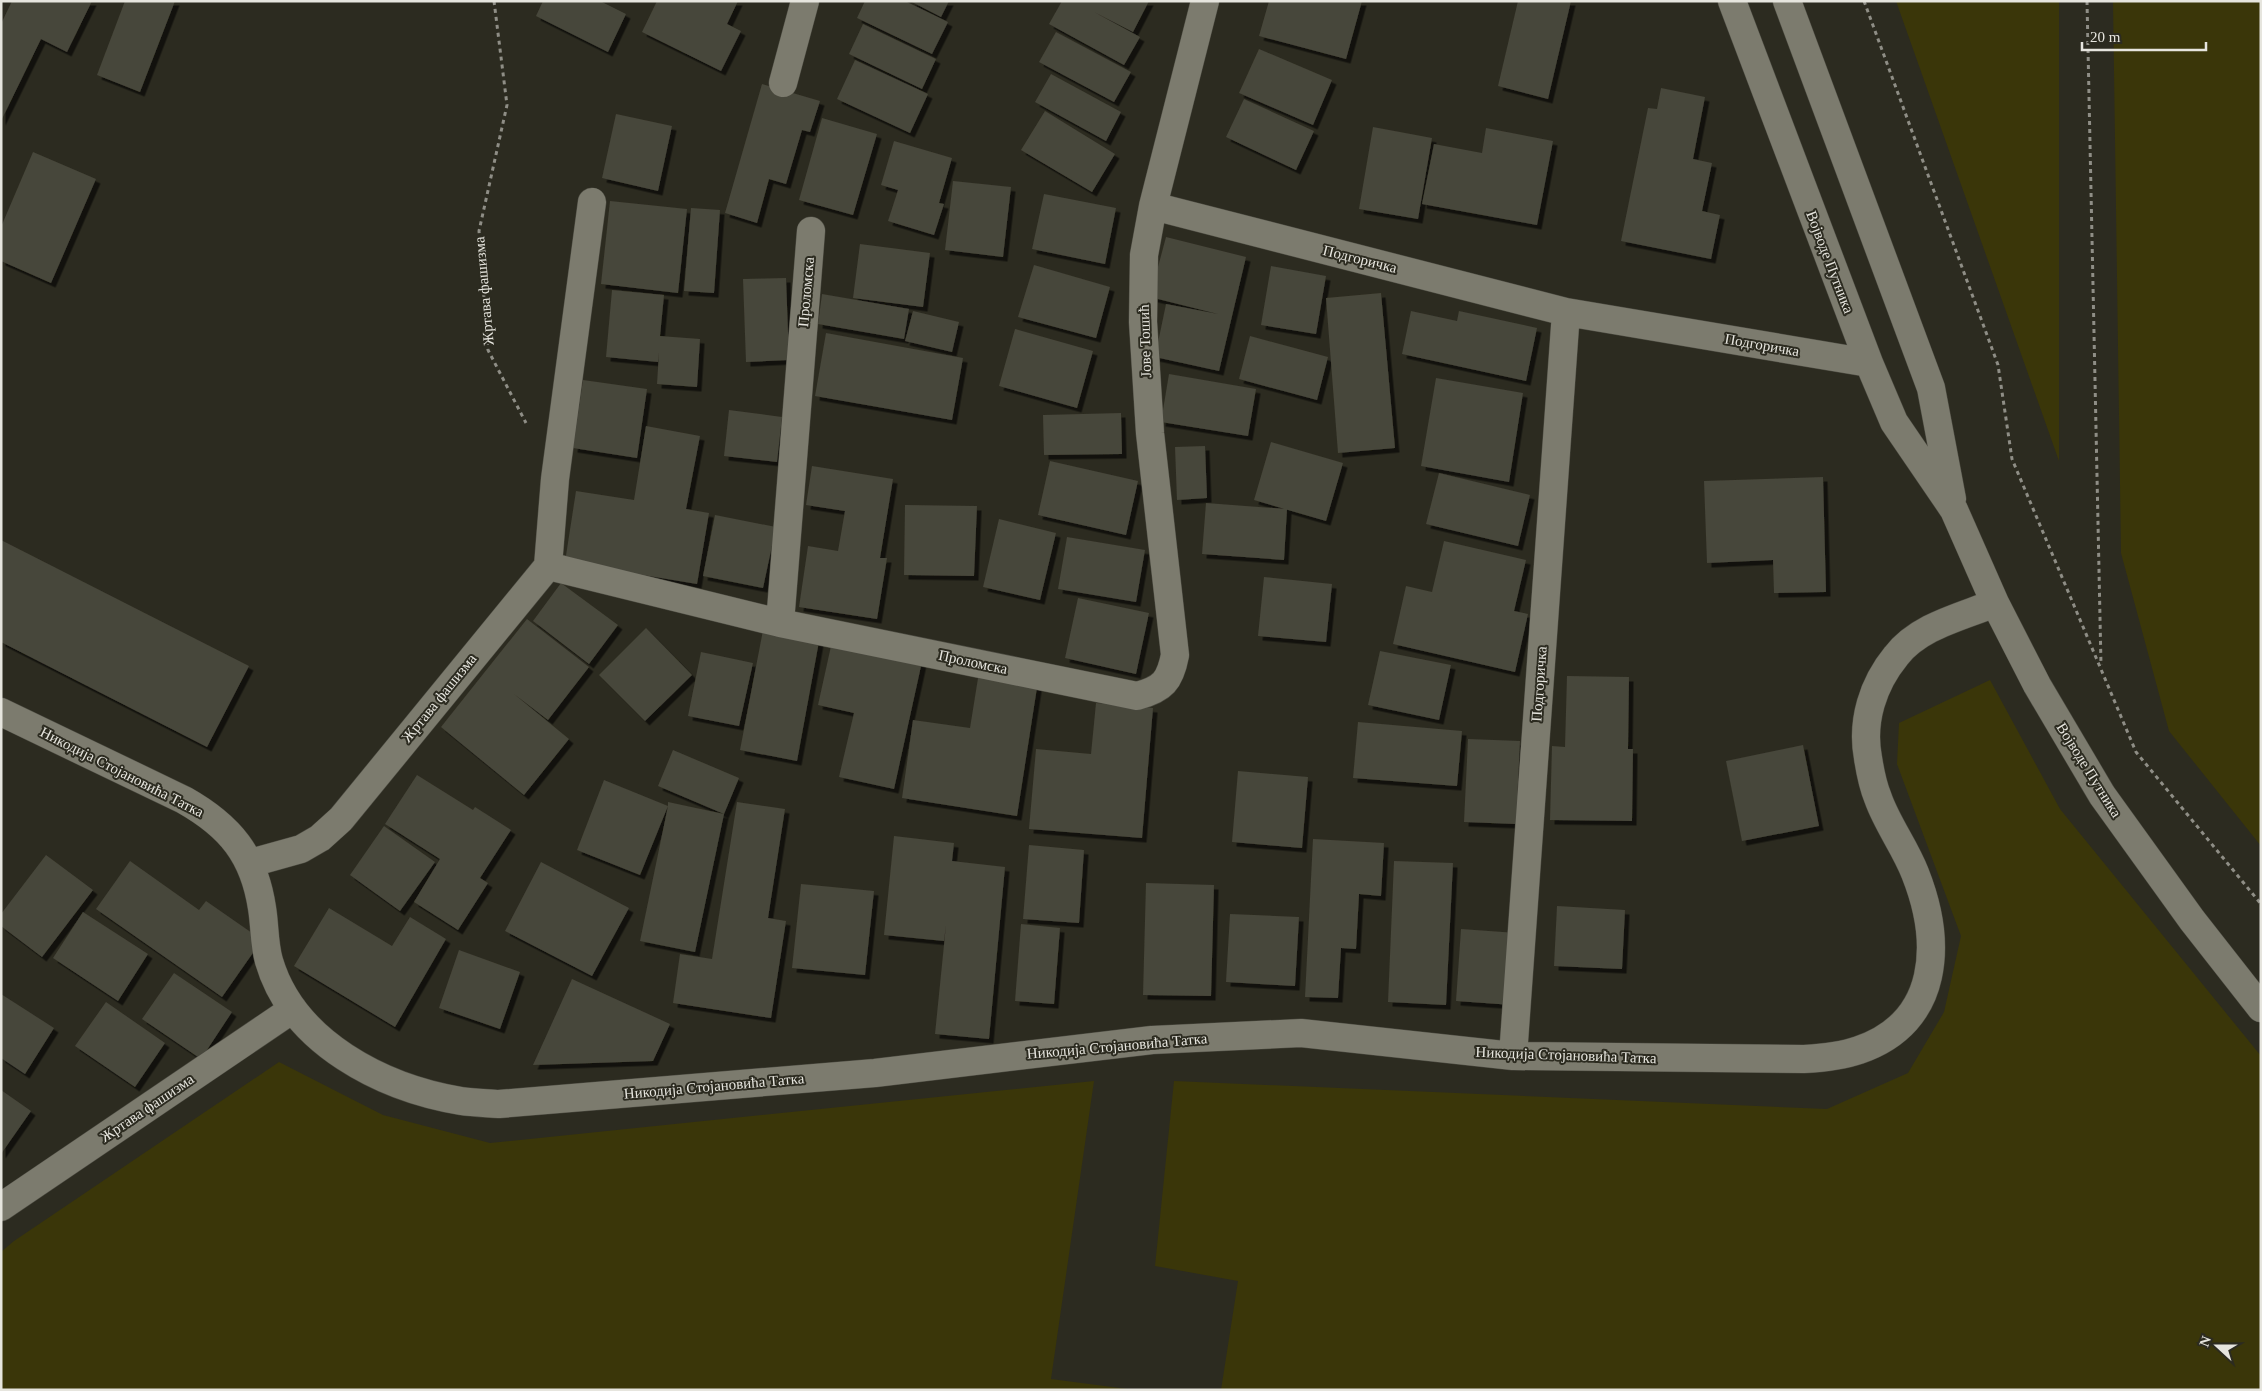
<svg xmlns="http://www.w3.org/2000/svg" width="2262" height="1391" viewBox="0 0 2262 1391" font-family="'Times New Roman',serif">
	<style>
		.green { fill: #3a3609 }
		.building { fill: #47463a; filter: url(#shadow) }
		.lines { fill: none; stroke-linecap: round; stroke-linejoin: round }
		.minor-casing { stroke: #4b4a40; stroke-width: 29 }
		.path { stroke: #8f8e86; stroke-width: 3; stroke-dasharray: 4 4; stroke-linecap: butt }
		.minor { stroke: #7c7b6e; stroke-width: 28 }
		.labels { text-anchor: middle; stroke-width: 4; stroke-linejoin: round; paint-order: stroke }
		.street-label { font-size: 15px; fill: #e6e5de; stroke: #2c2b20 }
	</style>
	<defs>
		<filter id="shadow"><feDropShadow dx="4.5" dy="4.5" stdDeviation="0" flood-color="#0009"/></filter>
	</defs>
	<rect width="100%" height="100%" fill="#2c2b20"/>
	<path class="green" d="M1896,1H2059V461Z
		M2113,1H2261V846L2169,731L2121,553Z
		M1990,680L2060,809L2261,1056V1390H1221L1238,1281L1155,1266L1174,1081L1827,1109L1908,1073L1944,1012L1961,936L1897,764L1899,723Z
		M279,1062L383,1115L490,1143L1094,1081L1051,1379L1135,1390H1V1252L14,1241Z"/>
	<path class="building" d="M12,1H92L67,52L41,39L1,121V24Z
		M125,1H175L140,92L97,75Z
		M543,1H600L626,14L608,52L536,16Z
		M657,1H738L727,24L741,31L721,71L642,32Z
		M865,1H905L948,22L932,54L857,18Z
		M910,1H949L941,17Z
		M1062,1H1149L1133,32L1094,12L1140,37L1124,65L1049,24Z
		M1269,1H1362L1346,59L1259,36Z
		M1518,1H1571L1548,99L1498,86Z
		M863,24L936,59L922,89L849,54Z
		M1056,32L1131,72L1114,102L1039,62Z
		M1259,49L1332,80L1313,125L1239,93Z
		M855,60L928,94L910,133L837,99Z
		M1051,74L1121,112L1106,141L1035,102Z
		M762,84L820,101L810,132L802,130L786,184L769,179L757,223L725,213Z
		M1661,88L1705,97L1693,159L1712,163L1702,211L1720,215L1711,259L1621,241L1648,108L1657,109Z
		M1244,99L1314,131L1296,170L1226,137Z
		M1045,111L1115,154L1092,192L1021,150Z
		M616,114L672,126L658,191L602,178Z
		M822,118L877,134L853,215L799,200Z
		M1373,127L1432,138L1418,219L1359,209Z
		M1486,128L1553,141L1537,225L1422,204L1434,144L1482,153Z
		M894,141L952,158L939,203L944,204L934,235L888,221L898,190L881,185Z
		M33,152L96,179L51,283L1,261V227Z
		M953,181L1011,187L1003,257L945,250Z
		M1044,194L1116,208L1105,264L1032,249Z
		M610,201L687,209L678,293L601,284Z
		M691,208L720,210L714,293L684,291Z
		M1166,237L1246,257L1219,371L1155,357L1166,304L1218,314L1150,297Z
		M860,244L930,253L923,307L853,298Z
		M1034,265L1110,287L1096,338L1018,317Z
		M1271,266L1326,276L1316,334L1261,325Z
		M786,278L789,360L746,362L743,279Z
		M612,290L664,295L660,336L700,339L697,387L657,384L659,352L658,362L606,357Z
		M1381,293L1395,448L1338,453L1326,298Z
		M822,294L909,309L904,339L818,324Z
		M913,311L959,322L952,352L905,341Z
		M1411,311L1457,321L1459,311L1537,328L1526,381L1402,354Z
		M1015,329L1093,351L1077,408L999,386Z
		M826,333L963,358L952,420L815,396Z
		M1250,336L1328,357L1317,400L1239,379Z
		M1169,374L1256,389L1248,436L1161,422Z
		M1436,378L1523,393L1509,482L1421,466Z
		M583,380L647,389L637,458L573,448Z
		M729,410L782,417L777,462L724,456Z
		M1121,413L1122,454L1044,455L1043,415Z
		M646,426L700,436L686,509L709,513L697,584L565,562L576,491L634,500Z
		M1271,442L1343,463L1326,521L1254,500Z
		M1205,446L1207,498L1177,500L1175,447Z
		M1050,461L1138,481L1126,535L1038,515Z
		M812,466L893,479L880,558H887L877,619L799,607L808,546L838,551L845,511L806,505Z
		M1439,473L1530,495L1518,546L1426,524Z
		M1823,477L1826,592L1774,593L1773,560L1707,563L1704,481Z
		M1206,503L1287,509L1284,560L1202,554Z
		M905,505L977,506L974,576L904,575Z
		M715,515L776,527L763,588L703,576Z
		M999,519L1056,533L1040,600L983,587Z
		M1067,537L1145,550L1136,602L1058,589Z
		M1,540L249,666L207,747L1,642Z
		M1444,541L1526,560L1514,611L1528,614L1515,672L1393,644L1406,586L1432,592Z
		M1264,577L1332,584L1326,642L1258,636Z
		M561,583L618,625L589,664L533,621Z
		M1078,598L1149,613L1136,674L1065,658Z
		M527,619L589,667L548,720L514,694L569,739L524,795L441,727Z
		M764,625L820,636L797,761L740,750Z
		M646,628L692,675L645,721L599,675Z
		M833,637L923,657L894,789L839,777L854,713L818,705Z
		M1380,651L1451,665L1439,720L1368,705Z
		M701,652L753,663L739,726L688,716Z
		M979,672L1038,681L1017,816L902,798L913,720L970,728Z
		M1567,676L1629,677L1628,749H1633L1632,821L1550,820L1552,746L1565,747Z
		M1096,703L1153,708L1142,838L1029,829L1036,749L1091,754Z
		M1358,722L1462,731L1457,786L1353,778Z
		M1468,739L1520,741L1516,824L1464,822Z
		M1803,745L1819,826L1742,841L1726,761Z
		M673,750L739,778L724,814L658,786Z
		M1238,771L1308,777L1302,848L1232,842Z
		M417,775L473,810L475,807L511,830L480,878L488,883L458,930L414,902L440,859L385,824Z
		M604,780L668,806V802L724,814L695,952L640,941L668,806L640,875L577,850Z
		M737,802L785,809L768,918L786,921L771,1018L673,1003L680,954L712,959Z
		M384,826L435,862L400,911L350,875Z
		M894,836L954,843L952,861L1005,867L989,1039L935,1034L946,925L944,941L884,935Z
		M1313,839L1384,843L1381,896L1359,894L1356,949L1341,948L1338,998L1305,997Z
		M1029,845L1084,850L1079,923L1023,919Z
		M46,855L93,890L42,957L1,926V914Z
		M130,861L199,910L206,901L262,940L222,997L96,909Z
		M1394,861L1453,863L1446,1005L1388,1002Z
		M541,862L629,908L592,976L505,931Z
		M1146,883L1214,885L1211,996L1143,995Z
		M801,884L874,891L865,975L792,968Z
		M1557,906L1625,910L1622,969L1554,966Z
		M329,908L392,946L410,917L446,939L395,1027L294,966Z
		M83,912L148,954L118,1001L53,958Z
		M1230,914L1299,917L1295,986L1226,982Z
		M1021,924L1060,928L1054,1004L1015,1001Z
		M1461,929L1517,933L1512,1005L1456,1001Z
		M459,950L520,972L500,1029L439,1008Z
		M174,973L232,1012L201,1059L142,1019Z
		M572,979L670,1024L653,1061L533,1065Z
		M1,994L54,1028L25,1074L1,1058Z
		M106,1002L165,1043L135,1087L75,1046Z
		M1,1090L31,1111L1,1154Z"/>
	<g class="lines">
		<defs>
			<path id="minor" d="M1732,1L1869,363L1894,422L1954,510L1995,603L2037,685L2102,795L2192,920L2261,1008
				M1787,1L1931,388L1952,499
				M783,83L805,1
				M1153,206L1566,312L1869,363
				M548,566L780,623L1137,696C1163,689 1170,681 1175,655L1150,433L1143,322L1144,255L1153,206L1205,1
				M780,623L811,231
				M1,712L184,800C230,826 254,855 262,908C265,926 264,944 269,961C293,1043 383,1088 461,1101C474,1103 487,1103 499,1104L875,1073L1152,1040L1301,1033L1513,1056L1804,1059C1822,1058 1842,1056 1859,1050C1941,1022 1942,941 1915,873C1905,847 1887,824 1878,798C1873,786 1870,771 1868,758C1861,721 1873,684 1896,656C1919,626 1961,617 1995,603
				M251,863L301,849L320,838L341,819L548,566L555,479L592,202
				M1513,1056L1566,312
				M1,1207L293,1009"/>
		</defs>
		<use href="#minor" class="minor-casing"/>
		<path class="path" d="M494,1L507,105L479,231L488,350L526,423
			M1864,1L1998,365L2012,459L2136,752L2261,904
			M2087,1L2101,665"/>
		<use href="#minor" class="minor"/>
	</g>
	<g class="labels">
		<g class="street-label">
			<text transform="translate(1360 259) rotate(14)" y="5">Подгоричка</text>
			<text transform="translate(1830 262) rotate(69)" y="5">Војводе Путника</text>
			<text transform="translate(484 291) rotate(-95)" y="5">Жртава фашизма</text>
			<text transform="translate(806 292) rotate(-85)" y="5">Проломска</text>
			<text transform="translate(1145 341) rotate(-92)" y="5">Јове Тошић</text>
			<text transform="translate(1762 345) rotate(10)" y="5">Подгоричка</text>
			<text transform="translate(973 662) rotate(12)" y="5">Проломска</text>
			<text transform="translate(1539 684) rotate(-86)" y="5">Подгоричка</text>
			<text transform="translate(439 698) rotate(-51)" y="5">Жртава фашизма</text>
			<text transform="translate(2089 770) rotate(58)" y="5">Војводе Путника</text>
			<text transform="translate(122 772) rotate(27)" y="5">Никодија Стојановића Татка</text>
			<text transform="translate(1117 1046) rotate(-5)" y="5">Никодија Стојановића Татка</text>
			<text transform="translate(1566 1055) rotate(2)" y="5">Никодија Стојановића Татка</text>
			<text transform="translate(714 1086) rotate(-5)" y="5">Никодија Стојановића Татка</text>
			<text transform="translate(147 1108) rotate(-34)" y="5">Жртава фашизма</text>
		</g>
	</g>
	<rect width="2262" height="1391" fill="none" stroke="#e6e5de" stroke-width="5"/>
	<g transform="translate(2217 1346) rotate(291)" stroke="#2c2b20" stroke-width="4" paint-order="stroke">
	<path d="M0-4L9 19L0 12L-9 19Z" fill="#e6e5de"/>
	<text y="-8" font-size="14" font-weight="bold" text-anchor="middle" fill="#e6e5de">N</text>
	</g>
	<path d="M2082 42v8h124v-8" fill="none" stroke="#e6e5de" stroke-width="2.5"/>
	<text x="2090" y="42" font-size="15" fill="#e6e5de" stroke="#2c2b20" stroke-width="4" paint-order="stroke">20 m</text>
</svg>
